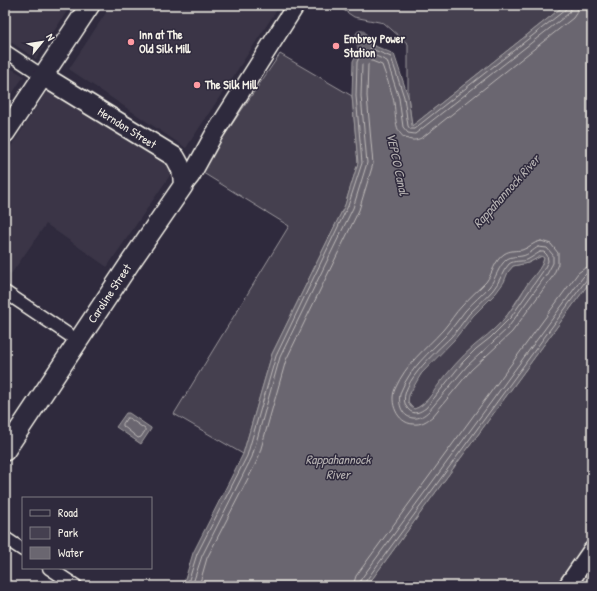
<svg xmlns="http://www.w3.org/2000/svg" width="597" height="591" viewBox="0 0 597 591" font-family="'Patrick Hand',sans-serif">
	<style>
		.built { fill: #3b3647 }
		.green { fill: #454050; stroke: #9c989c }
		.water { fill: #6a6670; stroke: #a19ea0; fill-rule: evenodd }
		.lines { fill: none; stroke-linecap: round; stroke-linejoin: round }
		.shore { stroke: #bdb9b8; stroke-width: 1 }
		.canal { stroke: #6a6670; stroke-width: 12 }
		.street-casing { stroke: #f4f1e8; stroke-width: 15 }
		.secondary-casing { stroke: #f4f1e8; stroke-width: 20 }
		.primary-casing { stroke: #f4f1e8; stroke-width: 22 }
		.street { stroke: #2f2a3d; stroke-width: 12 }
		.secondary { stroke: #2f2a3d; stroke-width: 17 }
		.primary { stroke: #2f2a3d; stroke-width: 19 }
		.poi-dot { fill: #ff9aa2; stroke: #2f2a3d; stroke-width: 1.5 }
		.labels { text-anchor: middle; stroke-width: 3; stroke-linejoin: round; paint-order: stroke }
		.poi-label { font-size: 12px; font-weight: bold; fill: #f4f1e8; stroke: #2f2a3d; text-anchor: start }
		.street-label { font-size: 12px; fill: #f4f1e8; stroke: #2f2a3d }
		.water-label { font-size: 13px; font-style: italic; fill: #b6b2b2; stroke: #2f2a3d }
	</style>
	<rect width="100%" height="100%" fill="#2f2a3d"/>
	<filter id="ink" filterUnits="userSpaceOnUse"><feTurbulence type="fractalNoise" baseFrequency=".025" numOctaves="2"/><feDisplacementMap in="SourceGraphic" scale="8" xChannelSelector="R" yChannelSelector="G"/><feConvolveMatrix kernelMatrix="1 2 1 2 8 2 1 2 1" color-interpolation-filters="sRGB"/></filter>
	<g filter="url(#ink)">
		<path class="built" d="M5,5H71L36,59L5,38Z
			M111,5H280L186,148L69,69Z
			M5,65L24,76L5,104Z
			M48,89L175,168L107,267L46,224L11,274L5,271V156Z"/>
		<path class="green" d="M336,5H565L412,126L408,96V44L384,23L354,17Z
			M280,54L352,96L358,163L345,205L272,354L243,454L174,414L289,226L200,171Z
			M542,256L544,258C542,268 534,276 528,284C518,297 511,312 500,324C485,339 467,351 453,368C444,379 426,406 414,409C411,406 408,404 408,399C409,377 483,307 500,287L508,272L513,266L528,263Z
			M592,279V586H367Z"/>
		<path class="water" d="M565,5H592V279L367,586H183L193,553L243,454L272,354L345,205L358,163L352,96L353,61L363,41L394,54L408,96L412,126ZM541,256L544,258C542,269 532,277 526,286C521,296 514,306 508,314C498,327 486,336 474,346C461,357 449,371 439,384C432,393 426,406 414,409L410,406L408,401L409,395L421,374L454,340L473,316L496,293L504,282L508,272L513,266L528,263Z
			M126,413H129L151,428V429L141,444L116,427Z"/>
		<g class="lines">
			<path class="shore" d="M541,241L551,244L558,253V264L553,276L512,332L471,370L433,416C427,421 421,425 413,424C397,423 389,402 395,389C407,362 424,351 443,330C450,322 455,313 462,306C470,297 478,290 486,282C493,273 494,261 504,254C510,250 516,251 522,250C529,248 533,242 541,241Z
				M538,247L547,248L553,255V263L547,274L507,329L467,366L429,411C425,415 419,419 413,418C401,417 397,401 401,391C410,368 429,353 446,335C453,327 459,319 465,311C473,302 482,295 489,287C496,279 498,266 507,259C512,256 517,257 522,256C528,255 533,250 538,247Z
				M540,252H544L547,255L548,261L543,271L511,317L490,338L476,349L463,362L426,408C420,412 414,416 408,409C391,390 438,350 450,338C457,331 463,322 469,314C477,306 486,298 493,290C500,282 502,271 509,264C514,260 521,262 527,260C531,258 535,255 540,252Z
				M127,418H129L145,429V431L141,437L138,438L123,426V424Z
				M187,586L197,554L247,456L276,356L348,206L362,163L356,96L357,62L364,47H367L391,57L404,97L408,126L410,129H414L565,10L567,5
				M192,586L202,556L252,457L280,357L353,208L367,163L361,96L362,64L367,54L369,53L387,61L399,98L403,127L408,133L415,134L568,14L571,9L572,5
				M199,586L207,558L258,459L286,360L359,210L373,164L367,96L368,65L369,61H372L382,65C386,76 390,87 393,98C397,111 392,134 408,139C413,141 418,140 423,137L573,18L577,12L578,5
				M353,586L356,576L578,273L585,268L592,266
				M359,586L361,579L583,277L587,273L592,272
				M364,586L365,582L587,279L592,277"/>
			<path class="canal" d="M361,36L365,59"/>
			<defs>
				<path id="street" d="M5,51L43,76
					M5,292L78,341
					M5,538L23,550
					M49,568L76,586"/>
				<path id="secondary" d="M183,186L191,176L213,136L296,5
					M567,586L592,550"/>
				<g id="primary">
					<path d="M5,133L90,5"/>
					<path id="s1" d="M5,451L130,263L183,186C184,174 181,167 175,157L43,76"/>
				</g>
			</defs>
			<use href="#street" class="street-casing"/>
			<use href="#secondary" class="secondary-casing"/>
			<use href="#primary" class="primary-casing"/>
			<use href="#street" class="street"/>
			<use href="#secondary" class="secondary"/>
			<use href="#primary" class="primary"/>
		</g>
	</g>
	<g class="poi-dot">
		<circle cx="131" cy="42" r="4"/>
		<circle cx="336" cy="46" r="4"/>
		<circle cx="197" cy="85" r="4"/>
	</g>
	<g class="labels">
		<g class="poi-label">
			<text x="139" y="39">Inn at The<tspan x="139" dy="14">Old Silk Mill</tspan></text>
			<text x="344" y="43">Embrey Power<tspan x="344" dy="14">Station</tspan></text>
			<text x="205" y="89">The Silk Mill</text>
		</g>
		<g class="street-label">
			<text transform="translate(127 128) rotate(32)" y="4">Herndon Street</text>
			<text dy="4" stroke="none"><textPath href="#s1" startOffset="189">Caroline Street</textPath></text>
		</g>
		<g class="water-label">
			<text transform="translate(398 164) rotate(78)" y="5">VEPCO Canal</text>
			<text transform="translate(506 191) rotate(-48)" y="5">Rappahannock River</text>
			<text x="338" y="464">Rappahannock<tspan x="338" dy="15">River</tspan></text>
		</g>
	</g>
	<rect width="597" height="591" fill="none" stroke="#2f2a3d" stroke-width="20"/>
	<rect x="10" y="10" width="577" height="571" fill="none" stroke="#f4f1e8" stroke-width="1.5" filter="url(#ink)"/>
	<rect x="22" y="497" width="130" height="72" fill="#2f2a3d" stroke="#7e7a81"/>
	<rect x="30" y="510" width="20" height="6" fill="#2f2a3d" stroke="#7e7a81"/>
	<text x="58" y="517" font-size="12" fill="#f4f1e8">Road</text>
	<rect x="30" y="527" width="20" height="12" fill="#454050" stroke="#7e7a81"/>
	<text x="58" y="537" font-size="12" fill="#f4f1e8">Park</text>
	<rect x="30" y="547" width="20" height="12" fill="#6a6670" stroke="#7e7a81"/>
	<text x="58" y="557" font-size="12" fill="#f4f1e8">Water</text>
	<g transform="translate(42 42) rotate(60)" stroke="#2f2a3d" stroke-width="3" paint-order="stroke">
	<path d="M0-3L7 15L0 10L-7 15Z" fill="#f4f1e8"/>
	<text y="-6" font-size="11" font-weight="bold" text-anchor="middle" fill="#f4f1e8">N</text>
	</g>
</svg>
